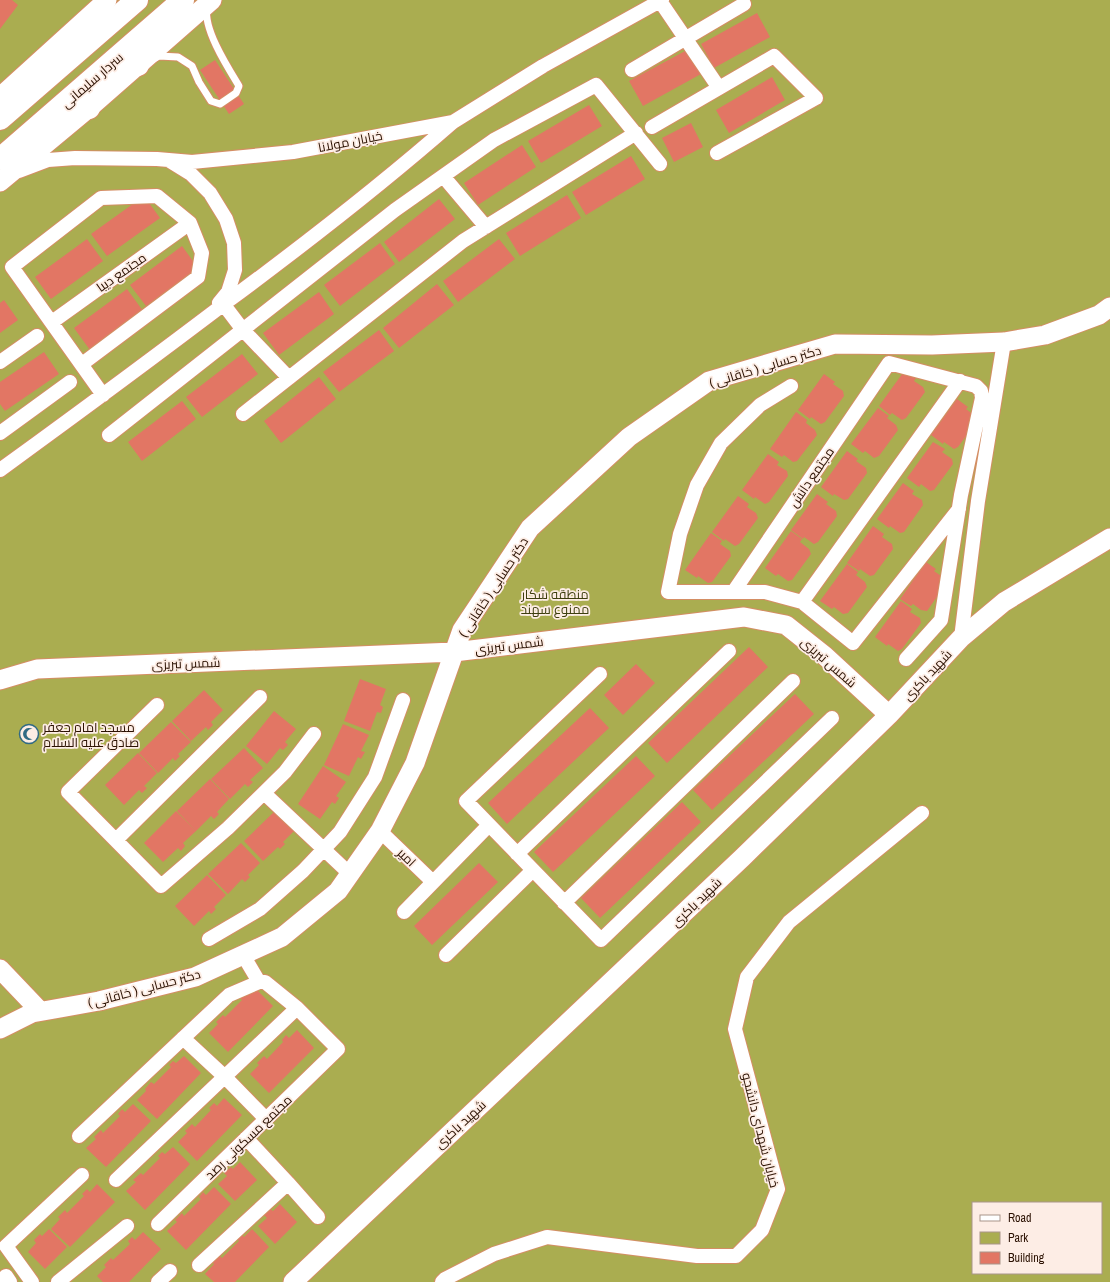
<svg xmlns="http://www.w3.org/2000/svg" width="1110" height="1282" viewBox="0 0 1110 1282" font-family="'Archivo Narrow',Cairo,sans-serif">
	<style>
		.green { fill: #aaad50; fill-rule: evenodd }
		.building { fill: #e27664 }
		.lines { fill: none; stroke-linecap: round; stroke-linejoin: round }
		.lane-casing { stroke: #d48e64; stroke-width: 9 }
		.street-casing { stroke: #d48e64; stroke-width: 16 }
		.secondary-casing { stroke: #d48e64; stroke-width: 21 }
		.primary-casing { stroke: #d48e64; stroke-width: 24 }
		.lane { stroke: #fff; stroke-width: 7 }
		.street { stroke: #fff; stroke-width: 14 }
		.secondary { stroke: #fff; stroke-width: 19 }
		.primary { stroke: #fff; stroke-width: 22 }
		.labels { text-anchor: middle; stroke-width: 3.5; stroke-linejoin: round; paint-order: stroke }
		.street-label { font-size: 13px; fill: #2b1102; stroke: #fdede5 }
		.park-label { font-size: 13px; fill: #3d3e0d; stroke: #fdede5 }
		.poi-label { font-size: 13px; fill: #2b1102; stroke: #fdede5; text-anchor: start }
	</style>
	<rect width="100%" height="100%" fill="#fcc19f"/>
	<path class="green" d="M0,0H1110V1282H0ZM973,1203H1101V1273H973Z"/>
	<path class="building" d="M0,0H12L18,5L0,29Z
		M757,13L770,37L714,68L701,44Z
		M687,50L701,74L643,106L629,81Z
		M215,60L244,104L229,114L200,70Z
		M772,77L785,100L729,133L716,110Z
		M589,105L602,126L541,163L528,141Z
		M691,123L703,147L674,162L662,138Z
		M522,145L536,167L478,205L464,183Z
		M631,156L645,179L586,215L572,192Z
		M567,195L581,218L520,256L506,233Z
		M144,196L160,218L107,256L91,234Z
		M439,199L455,219L399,262L384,242Z
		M87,239L103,261L51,299L35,277Z
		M499,239L515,259L458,302L443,281Z
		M380,243L395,264L340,306L324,285Z
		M182,246L198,268L146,306L130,285Z
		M437,284L454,305L399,348L383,328Z
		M127,289L143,311L90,350L74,328Z
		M319,292L334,314L279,355L263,333Z
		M4,300L18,320L0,333V303Z
		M379,330L394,351L339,392L323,372Z
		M44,352L59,374L5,411L0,404V382Z
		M242,354L258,374L202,417L186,397Z
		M905,370L916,378L914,381L923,387L925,392L906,418L902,420L892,413L890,415L879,406Z
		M824,374L835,382L833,384L843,391L844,396L825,422L821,424L811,417L810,419L798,410Z
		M319,377L336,399L281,443L264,421Z
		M957,399L968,407L966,409L975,416L977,421L958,447L954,449L944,442L943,444L931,435Z
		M182,401L196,419L142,461L128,442Z
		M878,408L889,416L887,418L896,425L898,430L879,456L874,458L865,451L863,453L851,444Z
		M796,412L807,420L806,423L815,430L817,435L797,461L793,462L784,455L782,457L770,449Z
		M933,442L945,449L942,452L952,459L953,464L934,490L930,491L921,484L919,487L907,478Z
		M847,451L858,459L856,461L866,468L867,473L848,499L844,500L834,494L833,496L821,487Z
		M768,454L779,462L777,465L787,471L788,476L769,502L765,504L755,497L754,499L742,490Z
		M903,483L914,491L912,494L922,500L923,505L904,532L900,533L890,526L889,528L877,519Z
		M817,494L828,502L826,504L836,511L837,516L818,542L814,544L804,537L803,539L791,530Z
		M738,496L749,504L747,507L756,513L758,518L739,544L735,546L725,539L724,541L712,532Z
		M873,526L884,534L882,537L892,544L893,549L874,575L870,576L860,569L859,571L847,563Z
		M791,531L802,539L800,542L809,549L811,554L792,580L788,581L778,574L776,576L765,568Z
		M711,533L722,541L720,544L730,551L731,556L712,582L708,583L698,576L697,578L685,570Z
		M926,562L936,569L934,571L944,578L946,584L927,611L921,610L913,604L911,606L900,599Z
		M847,564L858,572L856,575L865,582L867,587L848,613L843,614L834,607L832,609L820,601Z
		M901,601L912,609L910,612L920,618L921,623L902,649L898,651L888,644L887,646L875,637Z
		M749,647L768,667L667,763L648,743Z
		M636,664L655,683L623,715L604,695Z
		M360,679L386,689L380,705L383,707L381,713L377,712L370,731L344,721Z
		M204,690L223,710L211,722L213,725L208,730L206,727L191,741L172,721Z
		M795,694L814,714L712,810L693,790Z
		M590,708L609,728L507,824L488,803Z
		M274,711L296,729L285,742L288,745L283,750L280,748L267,764L246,746Z
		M171,722L191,742L178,754L180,756L175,761L173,758L158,773L139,753Z
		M343,724L369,735L361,751L365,752L361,759L358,757L349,776L324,765Z
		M244,748L263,768L250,780L253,782L248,787L245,784L230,799L211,779Z
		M138,753L157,773L144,786L147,788L142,793L139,790L124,805L105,785Z
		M636,756L655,776L553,872L534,852Z
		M323,766L346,782L336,796L339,798L335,804L332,802L320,819L298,804Z
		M210,779L229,799L217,812L219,814L214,819L211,816L196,831L177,811Z
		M682,802L701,822L600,918L581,898Z
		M276,810L295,830L283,842L285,844L280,849L278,847L263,861L244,841Z
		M176,811L196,831L183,843L185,846L181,851L178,848L163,862L144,843Z
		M241,843L260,863L248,875L250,877L245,882L242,879L228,894L208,874Z
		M479,863L498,882L432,945L414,926Z
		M207,875L226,895L214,907L216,909L211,914L209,911L194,926L175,906Z
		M255,988L273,1006L228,1052L209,1033L218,1024L216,1022L223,1015L225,1017L242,1000L240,998L245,993L247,996Z
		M297,1030L314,1048L269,1093L250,1074L259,1065L257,1063L264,1056L267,1059L283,1042L282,1040L286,1035L289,1038Z
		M184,1056L201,1073L157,1119L137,1100L146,1091L145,1089L151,1082L154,1084L171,1067L169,1065L173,1061L176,1063Z
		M224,1098L242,1115L197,1161L178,1142L187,1133L185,1131L192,1124L195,1127L211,1110L209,1108L214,1103L217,1106Z
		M133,1104L151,1121L106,1167L86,1148L96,1139L94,1137L101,1130L103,1133L120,1116L118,1114L122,1109L125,1112Z
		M173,1147L190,1164L145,1210L126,1191L136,1182L133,1180L141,1173L143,1175L160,1158L158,1156L162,1152L165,1154Z
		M240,1162L257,1180L235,1201L218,1184L227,1176L224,1173L231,1167L233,1169Z
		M97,1184L115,1202L70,1247L51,1229L60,1219L58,1217L65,1210L67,1213L84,1196L82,1194L87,1189L90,1192Z
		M214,1187L231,1204L186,1250L167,1231L177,1222L175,1220L182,1213L184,1216L201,1199L199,1197L203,1192L206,1195Z
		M280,1204L297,1222L275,1244L258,1226L267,1218L264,1215L270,1209L273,1211Z
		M49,1229L67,1247L45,1269L28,1252L36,1243L34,1240L40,1234L42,1236Z
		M252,1229L269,1247L235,1282H214L205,1274L214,1264L212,1262L219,1255L222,1258L239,1241L237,1239L241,1234L244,1237Z
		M143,1232L161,1249L129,1282H103L97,1276L106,1267L104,1265L111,1258L113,1260L130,1244L128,1241L132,1237L135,1240Z"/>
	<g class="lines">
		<defs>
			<path id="lane" d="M153,59L159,56L178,57L192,66L199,82L211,101L220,104L236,93L239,86C228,68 203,29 207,8"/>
			<path id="street" d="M660,1L719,88
				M632,70L744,4
				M652,127L774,56L816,98L717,153
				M170,161L191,174L210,193L226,219L234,243L235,270L228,292L219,303
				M19,171L48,160L75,158L157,159L192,162L293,152L453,122L543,66L662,0
				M443,176L486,227
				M224,305L243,330L289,378
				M52,322L190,223
				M0,362L37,336
				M82,364L198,277L202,253L190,223L157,196L101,198L12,267L103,395
				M791,386L760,405L721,443L697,485L680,534L668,592H765L802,602L853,643L959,509
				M243,414L463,241L636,133
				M0,433L70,382
				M109,435L395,210L494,140L596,85L660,164
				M0,470C77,414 153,358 228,301C305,244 381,185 453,122
				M734,591L889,363L976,386L981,391L982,398L961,495L941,620L906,659
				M802,602L960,381
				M961,638L978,501L1004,342
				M600,674L466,801L601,940L832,718
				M157,705L68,792L161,886L228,828L285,772L314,734
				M264,793L350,874
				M380,831L433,882
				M116,840L260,697
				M517,854L729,651
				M564,903L793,681
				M404,912L489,825
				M209,939L260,909L303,871L340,832L375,777L403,700
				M243,955L259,982
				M446,955L533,870
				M183,1038L225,1077L266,1119
				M79,1136L229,995L259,982H265L297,1008L338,1049L158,1224
				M246,1138L288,1183L318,1217
				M116,1180L297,1008
				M199,1265L288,1183
				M0,1281L6,1276L10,1282
				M32,1282L6,1246L82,1175
				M58,1282L127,1226
				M158,1282L170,1271
				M442,1282L445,1279L494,1254L547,1237L697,1256H736L762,1230L778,1189L735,1029L747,977L789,922L922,813"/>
			<path id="secondary" d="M0,97L107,0
				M0,182L89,108L212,0
				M0,680L37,669L454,652L744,617L786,625L825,656L889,715
				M0,969L40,1011
				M0,1029L32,1013L99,1001L195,977L282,937L338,891L380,831L415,763L462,630L530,528L629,437L709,381L835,344L932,345L1004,342L1045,335L1099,315L1110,307
				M293,1282L742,858L889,715L961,638L1004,602L1110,538"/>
			<path id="primary" d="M89,108L100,73L138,65
				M0,119L137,0
				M0,159L183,0"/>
		</defs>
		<use href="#lane" class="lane-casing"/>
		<use href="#street" class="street-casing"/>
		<use href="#secondary" class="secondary-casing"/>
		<use href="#primary" class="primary-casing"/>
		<use href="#lane" class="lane"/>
		<use href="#street" class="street"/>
		<use href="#secondary" class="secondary"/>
		<use href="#primary" class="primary"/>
	</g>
	<defs>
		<symbol id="mosque-ring" viewBox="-11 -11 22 22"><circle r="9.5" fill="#fdede5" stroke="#316a84" stroke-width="1.5"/><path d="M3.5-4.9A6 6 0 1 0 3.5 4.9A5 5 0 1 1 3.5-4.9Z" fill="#316a84"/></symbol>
	</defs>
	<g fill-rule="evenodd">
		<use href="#mosque-ring" x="18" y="723" width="22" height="22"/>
	</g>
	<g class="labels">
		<g class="street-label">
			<text transform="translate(92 80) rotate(-41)" y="5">سردار سلیمانی</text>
			<text transform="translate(350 141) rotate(-11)" y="5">خیابان مولانا</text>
			<text transform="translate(121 272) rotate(-35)" y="5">مجتمع دیبا</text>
			<text transform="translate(765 366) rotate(-17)" y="5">دکتر حسابی ( خاقانی )</text>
			<text transform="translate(811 477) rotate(-56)" y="5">مجتمع دانش</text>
			<text transform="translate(493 587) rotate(-57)" y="5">دکتر حسابی ( خاقانی )</text>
			<text transform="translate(509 645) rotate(-7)" y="5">شمس تبریزی</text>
			<text transform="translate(829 662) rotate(41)" y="5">شمس تبریزی</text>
			<text transform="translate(186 663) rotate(-2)" y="5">شمس تبریزی</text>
			<text transform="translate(927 675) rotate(-47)" y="5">شهید باکری</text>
			<text transform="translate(407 857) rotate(44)" y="5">امیر</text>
			<text transform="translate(696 902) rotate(-44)" y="5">شهید باکری</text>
			<text transform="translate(144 988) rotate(-15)" y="5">دکتر حسابی ( خاقانی )</text>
			<text transform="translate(460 1124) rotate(-43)" y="5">شهید باکری</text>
			<text transform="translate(761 1130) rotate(76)" y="5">خیابان شهدای دانشجو</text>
			<text transform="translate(248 1137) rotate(-44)" y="5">مجتمع مسکونی رصد</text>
		</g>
		<g class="park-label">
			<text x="555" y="599">منطقه شکار<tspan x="555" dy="15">ممنوع سهند</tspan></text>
		</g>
		<g class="poi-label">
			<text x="43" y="732">مسجد امام جعفر<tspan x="43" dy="15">صادق علیه السلام</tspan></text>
		</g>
	</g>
	<rect x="972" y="1202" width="130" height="72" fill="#fdede5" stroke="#a9958a"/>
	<rect x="980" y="1215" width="20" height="6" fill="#ffffff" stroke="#a9958a"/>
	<text x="1008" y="1222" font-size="12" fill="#2b1102">Road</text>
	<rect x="980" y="1232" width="20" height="12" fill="#aaad50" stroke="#a9958a"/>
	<text x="1008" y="1242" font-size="12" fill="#2b1102">Park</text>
	<rect x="980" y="1252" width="20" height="12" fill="#e27664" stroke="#a9958a"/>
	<text x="1008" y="1262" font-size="12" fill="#2b1102">Building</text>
</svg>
